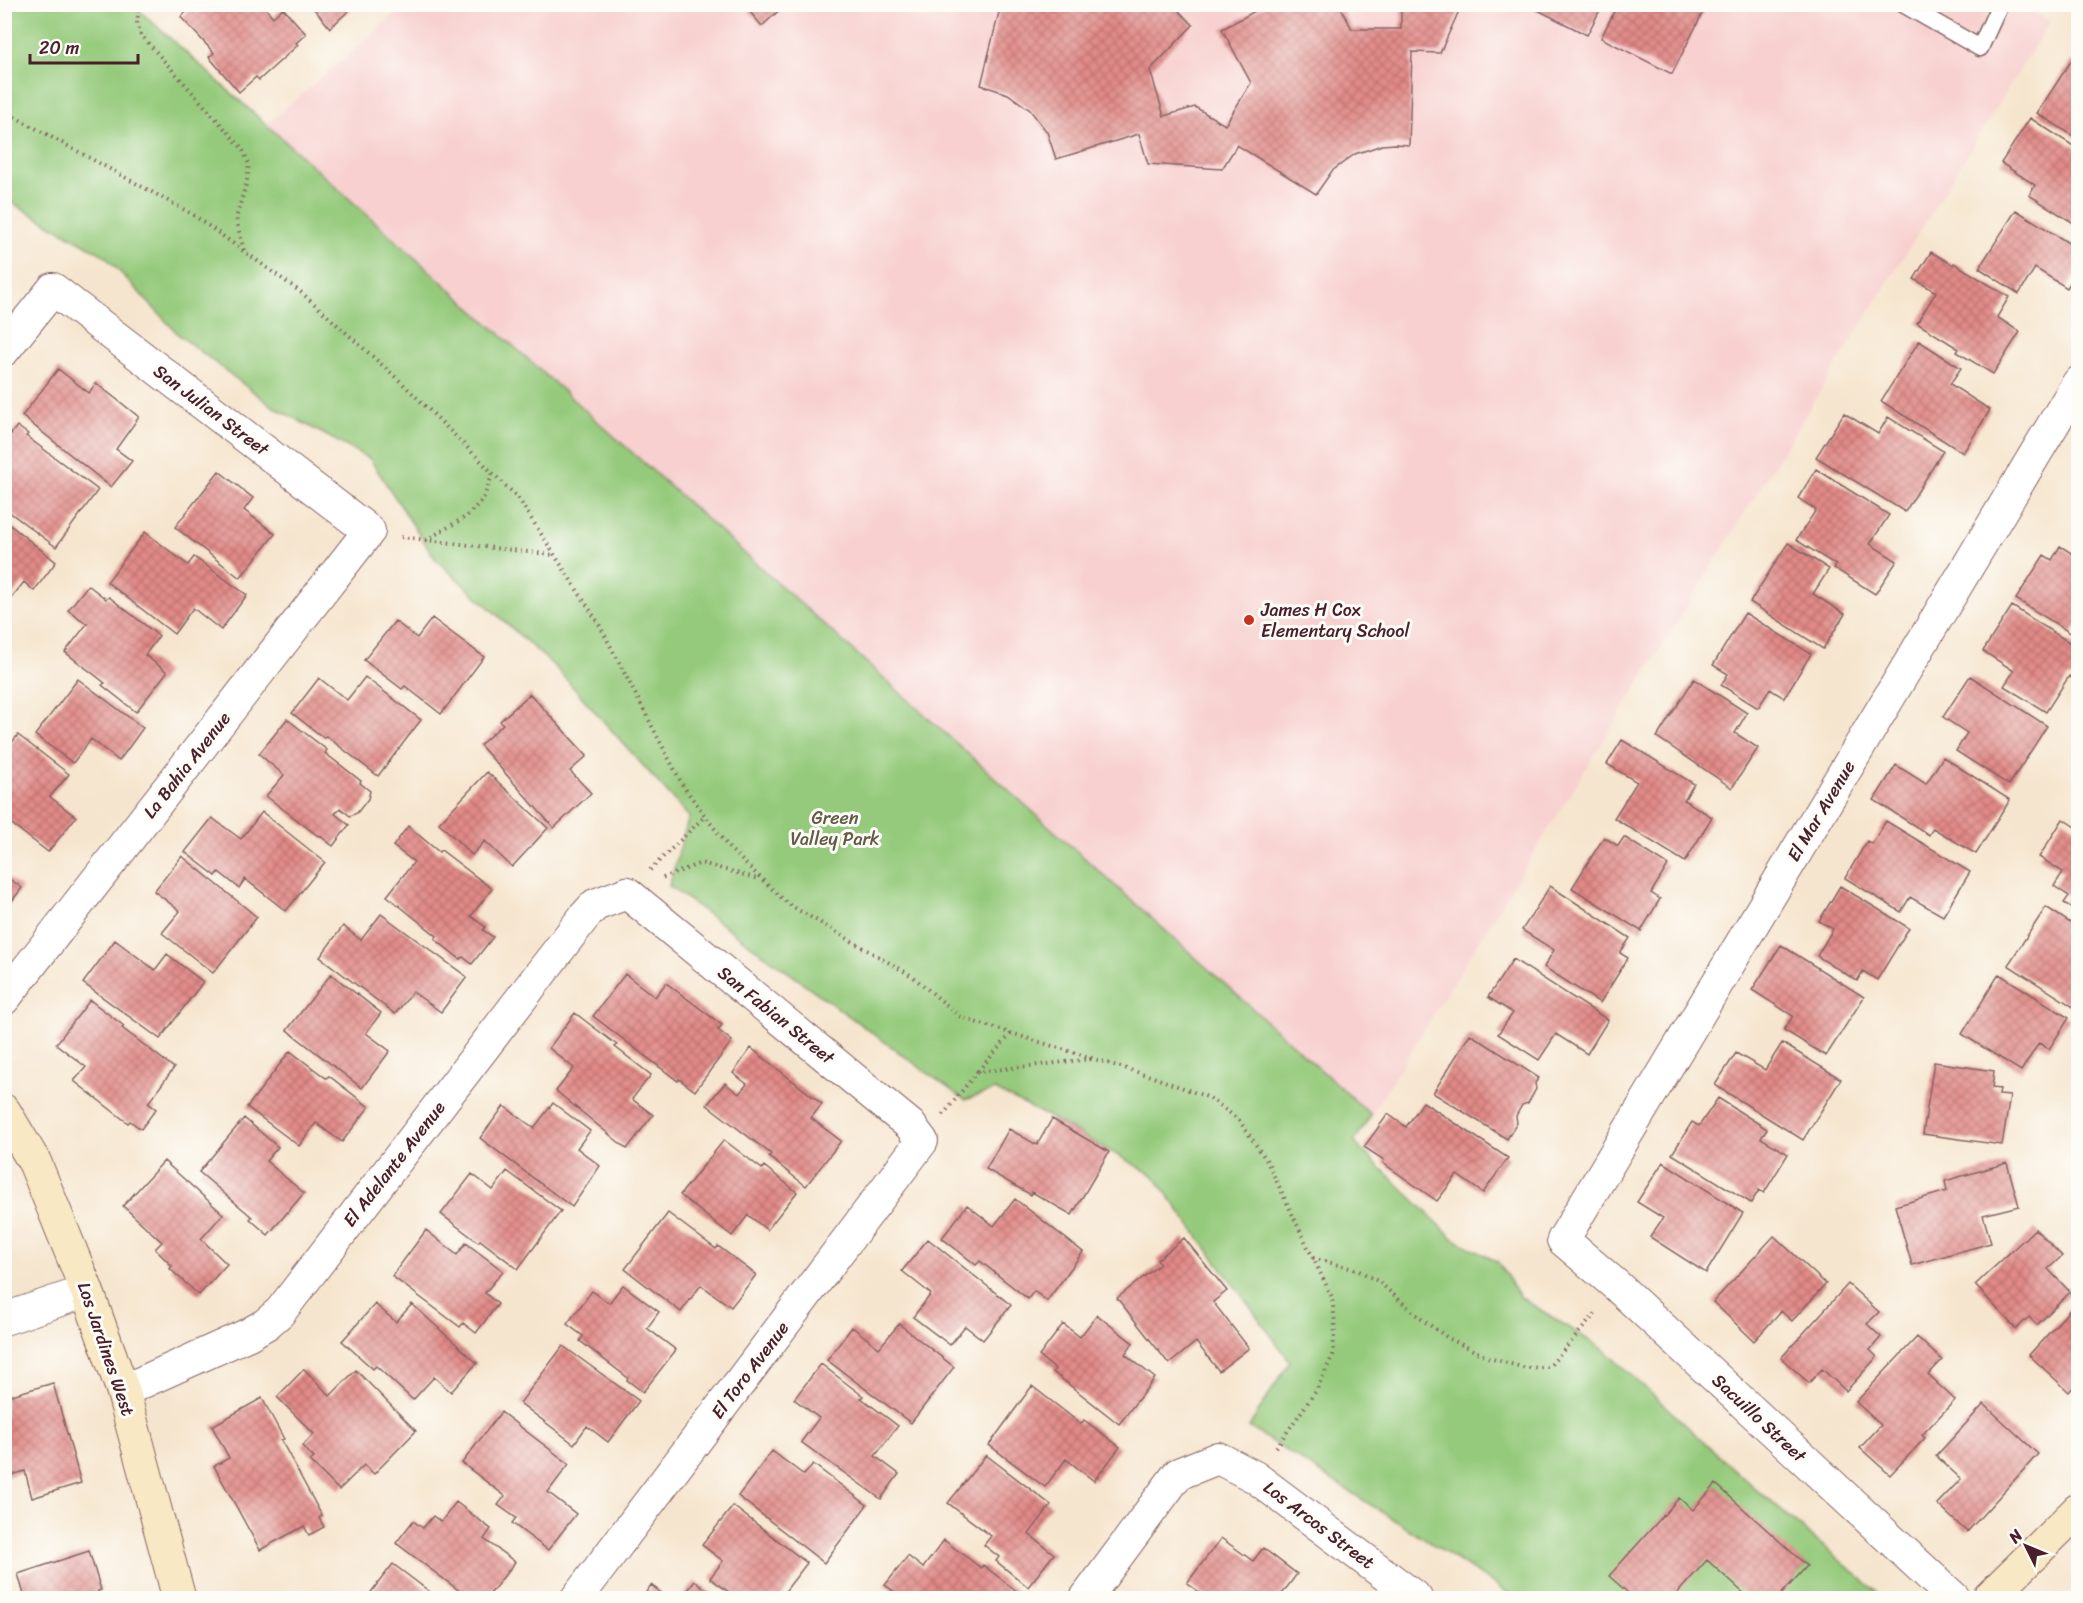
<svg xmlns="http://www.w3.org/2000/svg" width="2083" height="1603" viewBox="0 0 2083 1603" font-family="Sriracha,sans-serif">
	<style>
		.built { fill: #f7d0cf }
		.green { fill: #95ca7b; stroke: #707453; stroke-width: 1.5 }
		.building { fill: url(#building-cross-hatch) }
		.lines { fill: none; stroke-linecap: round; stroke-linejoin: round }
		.lane-casing { stroke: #866464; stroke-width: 19 }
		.street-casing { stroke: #866464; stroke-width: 34 }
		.secondary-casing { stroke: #866464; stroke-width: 35 }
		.path { stroke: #866464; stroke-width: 4; stroke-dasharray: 1.5 4.5; stroke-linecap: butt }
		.lane { stroke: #fff; stroke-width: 16 }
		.street { stroke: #fff; stroke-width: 32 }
		.secondary { stroke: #f8e8c3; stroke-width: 33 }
		.poi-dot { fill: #c8321e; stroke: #fdfcf7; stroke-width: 2 }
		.labels { text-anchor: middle; stroke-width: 6; stroke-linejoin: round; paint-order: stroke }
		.street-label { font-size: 18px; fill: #4a1f2b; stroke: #fdfcf7 }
		.poi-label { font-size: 18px; fill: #4a1f2b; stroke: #fdfcf7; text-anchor: start }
		.park-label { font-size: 18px; fill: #645b47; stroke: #fdfcf7 }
	</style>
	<defs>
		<pattern id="building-cross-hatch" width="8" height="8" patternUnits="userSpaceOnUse" patternTransform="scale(1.5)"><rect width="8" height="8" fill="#e28b88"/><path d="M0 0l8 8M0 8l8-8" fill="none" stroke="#b9716f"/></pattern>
	</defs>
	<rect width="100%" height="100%" fill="#fdfcf7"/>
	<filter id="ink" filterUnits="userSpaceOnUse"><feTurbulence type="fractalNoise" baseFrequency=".0167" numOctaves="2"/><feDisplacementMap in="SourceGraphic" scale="12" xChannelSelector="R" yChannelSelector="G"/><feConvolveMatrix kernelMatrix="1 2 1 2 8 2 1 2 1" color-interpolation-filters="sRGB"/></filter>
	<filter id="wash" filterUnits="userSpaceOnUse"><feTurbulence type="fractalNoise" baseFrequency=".008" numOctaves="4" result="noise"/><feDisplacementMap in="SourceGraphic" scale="24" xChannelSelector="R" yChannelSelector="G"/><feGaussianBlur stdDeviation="1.35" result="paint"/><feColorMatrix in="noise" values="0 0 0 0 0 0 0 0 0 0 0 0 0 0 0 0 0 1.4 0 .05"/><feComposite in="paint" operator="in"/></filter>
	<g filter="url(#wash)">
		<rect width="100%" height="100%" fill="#f6e5ce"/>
		<path class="built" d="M2019,4L2050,21L1371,1115L266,125L406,5Z"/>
		<path class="green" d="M5,5H133L1371,1115L1354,1142L1454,1239L1498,1262L1520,1297L1603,1349L1751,1485L1884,1598H1516L1249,1427L1290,1361L1153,1175L1053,1119L995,1090L965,1100L669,886L689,817L555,667L436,560L370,459L272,406L179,335L104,255L5,199Z"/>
		<g id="blocks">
			<path class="building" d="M195,4H262L273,17L283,8L306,34L296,43L298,45L259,80L256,77L239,92L209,57L214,53L181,17Z
				M310,4H356L330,28Z
				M743,4H786L762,26Z
				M1001,4H1172L1193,25L1150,70L1164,116L1195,107L1225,125L1251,83L1222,29L1268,4H1339L1352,29H1401V4H1462L1440,53L1412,52L1409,145L1395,144L1382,145L1355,154L1332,171L1316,194L1237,145L1222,169L1148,164L1139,134L1056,159L1047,132L1030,110L1008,94L981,85Z
				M1526,4H1603L1587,35Z
				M1618,4H1707L1672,74L1601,38Z
				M2071,61L2078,65V139L2037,113Z
				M2030,118L2078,149V226L2029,195L2035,185L2001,163Z
				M2016,210L2078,249V270L2067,288L2035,268L2019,294L1979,268Z
				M1931,252L1953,265L1954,263L2009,297L1997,317L2020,332L1993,374L1957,352L1959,349L1917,323L1936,292L1914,279Z
				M1919,341L1961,368L1950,384L1990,410L1963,453L1881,401Z
				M58,369L89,393L96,383L139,417L116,449L132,461L111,487L22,416Z
				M1844,413L1878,434L1888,417L1943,451L1905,512L1816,457Z
				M17,426L28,434L26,436L98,490L56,547L4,508V443Z
				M1816,469L1889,515L1870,544L1897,561L1875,594L1834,568L1836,565L1796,540L1816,510L1798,498Z
				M219,471L253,498L244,510L275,534L240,578L175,527Z
				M5,521L56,562L34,591L24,582L8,602L5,600Z
				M145,532L188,565L194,557L247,595L221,630L193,608L174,634L107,582Z
				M1788,543L1829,569L1813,594L1845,614L1823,649L1750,602Z
				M2060,546L2076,556L2078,552V624L2072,634L2016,599L2044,555L2052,560Z
				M88,585L106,599L109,597L159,636L145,655L167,672L136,712L102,685L105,683L65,652L87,624L68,610Z
				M2012,606L2078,648V682L2069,676L2046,712L2004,686L2014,671L1983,651Z
				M1745,613L1811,654L1784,698L1770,689L1758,708L1721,685L1728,674L1713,665Z
				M432,618L484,657L441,714L405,686L402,689L364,660L395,621L417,638Z
				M1970,676L2047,726L2009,785L1956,751L1967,733L1943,717Z
				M365,677L421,720L378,776L326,736L324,738L292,713L319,678L347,700Z
				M78,679L143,728L119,761L91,739L73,763L35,735Z
				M1694,679L1747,713L1735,733L1758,748L1732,788L1657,737Z
				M530,694L587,756L570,771L591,793L554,828L480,745L503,724L500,721Z
				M287,719L327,750L325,753L361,781L360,783L370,791L368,799L357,813L350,816L340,808L335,814L349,825L333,846L319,835L318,836L266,796L284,775L259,754Z
				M18,735L69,774L50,797L76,817L48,852L8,821L9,818L4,814V752Z
				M1622,740L1694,784L1684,800L1712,817L1685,862L1614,818L1637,782L1607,764Z
				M1943,757L2010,800L1976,854L1933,828L1929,835L1874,800L1896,765L1926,784Z
				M487,772L548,828L512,867L485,841L472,855L439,823Z
				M262,812L325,862L286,911L245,879L239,888L219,872L216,876L185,852L212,818L241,839Z
				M2063,819L2078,829V912L2064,903L2069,896L2054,886L2063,872L2039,857Z
				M1886,821L1970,872L1943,916L1910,897L1901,912L1845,878L1867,841L1872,844Z
				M408,826L439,852L441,850L492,889L471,916L485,927L483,930L493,937L472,964L463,957L460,959L435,939L437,936L387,896L414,862L393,846Z
				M1604,837L1618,846L1624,837L1668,865L1651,893L1660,899L1641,931L1572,888Z
				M182,856L257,917L213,973L162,933L180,911L154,891Z
				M4,875L22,888L4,911Z
				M1550,886L1630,938L1620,953L1628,958L1600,1003L1544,967L1554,950L1522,930Z
				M1840,886L1909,928L1877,980L1863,971L1857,981L1817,956L1833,929L1819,921Z
				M2046,907L2078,928V1010L2008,965Z
				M381,914L467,977L441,1012L413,992L395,1014L320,957L343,926L361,940Z
				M115,940L155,970L167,954L203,982L160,1039L83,983Z
				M1781,945L1864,997L1826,1056L1784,1030L1793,1016L1752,990Z
				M1513,959L1608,1020L1587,1054L1556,1034L1539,1060L1498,1034L1513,1013L1488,997Z
				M331,974L381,1013L366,1033L390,1051L362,1088L287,1030Z
				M625,974L655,997L666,983L722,1025L718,1030L732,1041L695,1091L679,1079L678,1081L593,1016Z
				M1999,974L2069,1018L2049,1049L2039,1043L2021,1071L1962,1034Z
				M90,1000L124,1026L122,1028L174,1068L148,1103L156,1109L141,1129L130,1121L128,1123L74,1081L86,1067L56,1044Z
				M575,1013L617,1045L615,1047L651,1075L632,1099L653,1115L627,1149L556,1091L574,1068L549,1048Z
				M1470,1034L1539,1078L1535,1083L1536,1089L1528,1103L1522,1105L1516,1116L1517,1123L1507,1139L1433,1093Z
				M1782,1043L1841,1079L1803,1140L1715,1085L1736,1053L1765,1070Z
				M751,1048L822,1104L811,1118L841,1141L806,1186L769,1157L771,1154L707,1105L725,1083L739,1094L747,1084L733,1073Z
				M290,1051L326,1078L329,1076L369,1107L342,1142L316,1123L299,1146L247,1107Z
				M1934,1062L1994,1071L1992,1088L2000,1089L1999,1095L2010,1096L2002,1145L1923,1134Z
				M1718,1098L1767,1129L1761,1138L1788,1154L1764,1193L1759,1190L1751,1203L1672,1154L1692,1122L1699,1126Z
				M1423,1102L1508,1158L1483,1193L1457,1175L1437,1201L1383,1163L1384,1160L1364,1147L1388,1114L1406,1127Z
				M553,1103L590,1131L577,1148L600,1166L572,1207L480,1138L504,1106L534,1128Z
				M244,1118L278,1147L266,1161L304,1193L268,1235L250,1219L252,1217L199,1172Z
				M1052,1119L1109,1152L1072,1215L1032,1192L1031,1195L986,1169L1009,1129L1037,1145Z
				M724,1140L762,1169L764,1166L797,1192L767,1230L748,1215L732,1236L680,1195Z
				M164,1161L223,1214L201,1239L227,1264L199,1295L170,1269L172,1266L155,1249L162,1242L123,1206Z
				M1663,1162L1743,1213L1706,1273L1650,1237L1663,1218L1637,1202Z
				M2007,1163L2019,1206L1983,1215L1991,1243L1912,1265L1895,1206L1947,1191L1945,1181Z
				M507,1171L561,1211L518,1269L480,1240L478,1242L441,1214L472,1174L493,1190Z
				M1015,1199L1083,1252L1047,1301L1034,1291L1028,1299L980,1261L976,1265L942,1238L967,1205L994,1226Z
				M668,1213L716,1249L718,1246L756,1275L731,1307L701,1285L681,1312L625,1269Z
				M2035,1229L2062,1256L2048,1269L2070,1292L2037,1325L2029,1317L2016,1329L1975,1285Z
				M426,1230L457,1255L466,1243L503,1271L485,1293L498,1304L476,1333L463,1323L460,1327L392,1276Z
				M1774,1236L1826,1284L1792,1321L1781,1311L1754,1341L1713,1302Z
				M1184,1238L1227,1291L1213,1302L1249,1348L1219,1371L1196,1342L1169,1364L1117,1298L1160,1264L1157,1260Z
				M928,1239L1011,1305L983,1340L965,1326L950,1345L913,1317L931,1294L902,1271Z
				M1848,1284L1879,1312L1867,1324L1881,1337L1870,1350L1877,1357L1846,1391L1822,1369L1809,1383L1781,1358Z
				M623,1285L659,1312L647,1328L676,1350L643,1392L627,1380L628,1378L580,1341L583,1336L567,1324L592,1291L609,1303Z
				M2078,1301V1381L2069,1392L2029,1355Z
				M375,1304L396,1322L412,1304L477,1363L451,1392L434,1377L413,1400L376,1366L373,1369L342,1341Z
				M1097,1315L1133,1343L1125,1354L1155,1378L1119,1424L1053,1372L1055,1369L1039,1356L1063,1324L1080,1337Z
				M899,1324L954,1367L911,1423L827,1360L852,1327L879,1348Z
				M1917,1337L1942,1360L1928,1375L1955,1400L1922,1435L1925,1438L1890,1475L1860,1448L1881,1425L1856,1402Z
				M563,1346L639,1401L608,1442L587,1426L574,1444L520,1403Z
				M821,1364L863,1396L861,1398L898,1426L875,1456L899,1474L881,1499L801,1442L819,1418L794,1399Z
				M304,1369L330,1396L356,1370L416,1431L374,1474L364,1465L339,1490L310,1461L314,1458L302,1446L314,1434L277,1397Z
				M53,1383L81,1483L32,1498L25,1471L6,1477L5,1471V1397Z
				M1032,1386L1081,1424L1084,1420L1120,1447L1094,1481L1066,1459L1045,1487L989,1445Z
				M262,1398L284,1439L281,1440L322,1516L319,1518L324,1527L309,1535L304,1526L260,1550L214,1466L229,1458L212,1426Z
				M1984,1404L2038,1454L1967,1532L1937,1504L1961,1479L1936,1456Z
				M501,1412L569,1464L548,1492L576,1514L548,1550L512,1523L516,1518L498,1505L505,1496L462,1463Z
				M772,1451L804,1475L813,1464L867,1505L824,1563L738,1496Z
				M986,1455L1051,1505L1029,1534L1054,1554L1028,1587L996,1561L999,1557L984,1545L991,1536L948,1503Z
				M1716,1484L1807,1566L1778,1598H1749L1707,1560L1673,1598H1634L1609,1576L1679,1498L1693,1510Z
				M456,1502L491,1529L484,1539L515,1562L487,1598H469L396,1543L413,1521L423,1528L433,1516L441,1522Z
				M733,1506L807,1563L780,1598H737L710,1578L723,1561L702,1545Z
				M1221,1538L1253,1561L1263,1548L1297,1574L1279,1598H1207L1187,1583Z
				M944,1540L981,1568L983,1565L1023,1596L1021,1598H903L885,1585L908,1556L923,1568Z
				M89,1551L101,1590L98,1591L100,1598H25L18,1574Z
				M393,1564L438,1598H380L371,1592Z
				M695,1581L719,1598H682Z
				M651,1585L668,1598H642Z"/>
		</g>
	</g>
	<g filter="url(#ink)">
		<use href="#blocks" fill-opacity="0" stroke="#866464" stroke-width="1.5"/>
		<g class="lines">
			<defs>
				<path id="lane" d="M1903,4L1980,48L2000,4"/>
				<path id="street" d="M4,350L53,289L369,531L4,999
					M4,1319L87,1291
					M123,1391L249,1334L266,1324L280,1312L584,917L595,905L627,893L910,1125L922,1141L577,1598
					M1086,1598L1178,1474L1218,1458L1255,1477L1416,1598
					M1954,1598L1617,1286L1563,1240L2078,383"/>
				<path id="secondary" d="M4,1111L35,1163L87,1291L123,1391L179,1598
					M1989,1598L2078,1510"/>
			</defs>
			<use href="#lane" class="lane-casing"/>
			<use href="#street" class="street-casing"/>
			<use href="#secondary" class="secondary-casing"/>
			<path class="path" d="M139,4L137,24L141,35L242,148L249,164L247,181L236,218L244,251
				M4,111L192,214L302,293L401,382L518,498L599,624L683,786L729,848L788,904L912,976L962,1018L1153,1077L1210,1098L1239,1120L1267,1161L1313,1258L1332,1297L1335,1323L1333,1355L1316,1391L1275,1449
				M401,537L554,555
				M426,540L467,516L483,499L493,473
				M650,870L705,816
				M663,878L701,863L758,879
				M978,1071L1012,1033
				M943,1115L977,1072L1091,1059
				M1313,1258L1357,1270L1378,1281L1420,1318L1448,1338L1489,1358L1526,1368L1549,1367L1596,1313"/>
			<use href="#lane" class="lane"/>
			<use href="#street" class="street"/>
			<use href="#secondary" class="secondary"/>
		</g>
	</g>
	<circle class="poi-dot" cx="1249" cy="620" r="6"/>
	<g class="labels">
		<g class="street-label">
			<text transform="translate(211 410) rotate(37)" y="6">San Julian Street</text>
			<text transform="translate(187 765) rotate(-52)" y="6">La Bahia Avenue</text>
			<text transform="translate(1821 811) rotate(-59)" y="6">El Mar Avenue</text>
			<text transform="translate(776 1015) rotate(39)" y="6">San Fabian Street</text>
			<text transform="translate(394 1164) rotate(-52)" y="6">El Adelante Avenue</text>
			<text transform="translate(106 1349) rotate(71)" y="6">Los Jardines West</text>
			<text transform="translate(750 1370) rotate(-53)" y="6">El Toro Avenue</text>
			<text transform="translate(1759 1418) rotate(43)" y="6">Sacuillo Street</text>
			<text transform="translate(1319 1525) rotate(37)" y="6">Los Arcos Street</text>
		</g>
		<g class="poi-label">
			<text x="1261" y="616">James H Cox<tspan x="1261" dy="21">Elementary School</tspan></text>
		</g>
		<g class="park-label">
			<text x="835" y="824">Green<tspan x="835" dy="21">Valley Park</tspan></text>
		</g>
	</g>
	<rect width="2083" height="1603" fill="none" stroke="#fdfcf7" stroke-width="24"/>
	<g transform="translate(2026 1546) rotate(313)" stroke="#fdfcf7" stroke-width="4.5" paint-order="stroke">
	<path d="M0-4.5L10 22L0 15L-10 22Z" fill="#4a1f2b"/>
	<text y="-9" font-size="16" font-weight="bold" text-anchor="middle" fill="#4a1f2b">N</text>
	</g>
	<path d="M30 54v9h108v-9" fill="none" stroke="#4a1f2b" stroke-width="3"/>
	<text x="39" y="54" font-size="18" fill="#4a1f2b" stroke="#fdfcf7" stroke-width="4.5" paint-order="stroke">20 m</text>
</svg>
